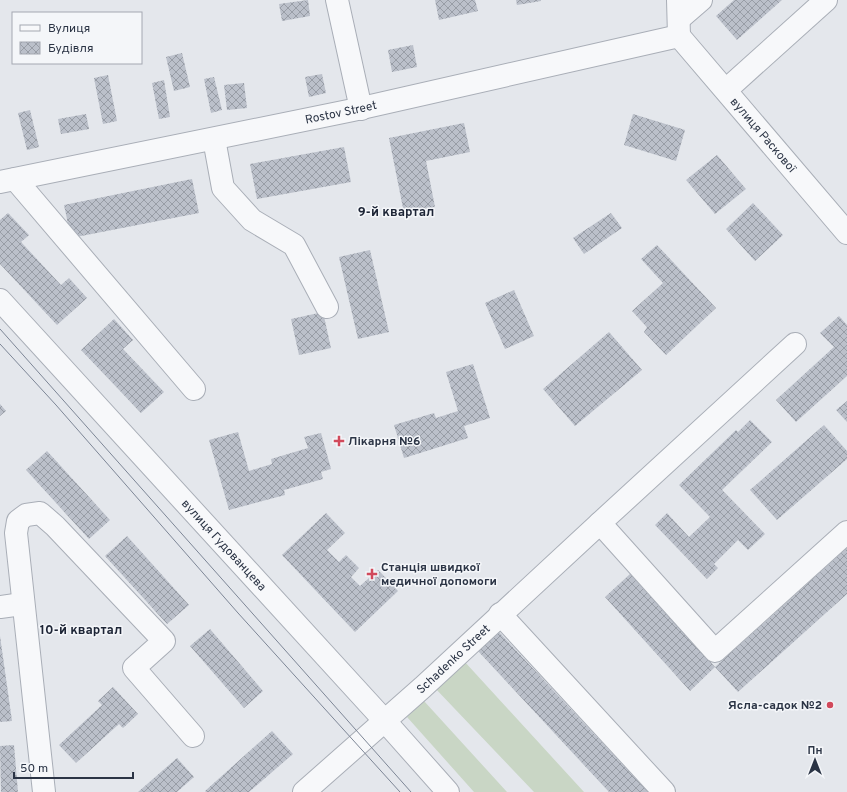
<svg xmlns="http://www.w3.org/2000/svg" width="847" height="792" viewBox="0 0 847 792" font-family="Overpass,sans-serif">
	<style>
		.grass { fill: #c9d6c5 }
		.building { fill: url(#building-cross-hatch) }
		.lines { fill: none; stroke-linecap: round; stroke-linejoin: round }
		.minor-casing { stroke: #a9aeb7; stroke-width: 24 }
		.minor { stroke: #f7f8fa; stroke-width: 22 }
		.tram { stroke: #7d8696; stroke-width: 1 }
		.poi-dot { fill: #d1495b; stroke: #f4f6f9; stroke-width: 1.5 }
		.labels { text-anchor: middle; stroke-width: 3; stroke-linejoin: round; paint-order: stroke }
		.street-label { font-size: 12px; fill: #2b3445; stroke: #f4f6f9 }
		.poi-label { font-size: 12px; font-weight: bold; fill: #2b3445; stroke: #f4f6f9; text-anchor: start }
		.neighbourhood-label { font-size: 13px; font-weight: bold; fill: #1d2536; stroke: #f4f6f9 }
	</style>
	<defs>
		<pattern id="building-cross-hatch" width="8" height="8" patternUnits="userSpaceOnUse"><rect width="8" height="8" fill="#bbc0ca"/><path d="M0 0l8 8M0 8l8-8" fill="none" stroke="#989da6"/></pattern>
	</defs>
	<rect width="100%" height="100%" fill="#e4e7ec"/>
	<path class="grass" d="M464,661L584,792H534L434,687Z
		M424,701L507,792H474L407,717Z"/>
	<path class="building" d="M308,0L310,16L282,21L279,4Z
		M435,0H475L478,11L439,20Z
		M516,0H541V1L517,5Z
		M734,0H782L737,40L716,16Z
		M413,45L417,67L392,72L388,50Z
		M182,53L190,87L174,91L166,57Z
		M322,74L326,93L309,97L305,77Z
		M108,75L117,121L103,124L94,78Z
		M214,77L222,110L211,113L204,79Z
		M164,80L170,117L159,119L152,83Z
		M244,83L247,108L227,110L224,85Z
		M30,110L39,147L27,150L18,113Z
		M86,114L89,129L61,134L58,119Z
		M633,114L685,130L676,161L624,145Z
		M464,123L470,152L426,161L435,207L404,213L389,138Z
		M344,147L351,182L257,199L250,164Z
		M717,155L746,189L715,214L686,180Z
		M192,179L199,213L71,238L64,205Z
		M753,203L783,235L755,261L726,229Z
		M8,213L29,235L21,242L61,285L69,278L87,298L57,325L0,264V220Z
		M611,213L622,228L584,254L573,238Z
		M657,245L716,308L666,355L644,332L647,327L632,311L663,283L641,259Z
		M370,250L389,332L358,339L339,257Z
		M514,290L534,336L505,349L485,303Z
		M323,312L331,348L299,355L291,319Z
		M839,316L847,325V376L796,422L776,400L834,347L820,333Z
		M114,319L133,340L123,349L164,392L141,413L81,350Z
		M609,332L642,370L575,426L543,389Z
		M473,364L490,418L464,426L468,438L404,458L394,425L434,413L436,418L458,411L446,372Z
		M847,401V422L836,410Z
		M0,404L6,411L0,416Z
		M750,420L772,442L722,490L765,534L748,550L738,540L714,564L718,568L707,579L655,525L667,513L689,537L710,517L679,485L736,430L738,432Z
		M824,425L847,451V459L777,520L750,490Z
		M238,432L249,471L272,464L271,459L308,448L304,437L321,433L331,469L321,472L323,479L284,490L285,495L229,510L209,440Z
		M47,451L110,520L89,539L26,470Z
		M326,513L345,533L327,550L339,562L346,555L359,568L351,577L360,586L378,570L398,591L355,632L282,555Z
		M127,536L189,605L167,624L105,556Z
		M847,548V594L738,692L715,667L690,691L605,597L630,574L715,667Z
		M210,629L263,691L244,708L190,646Z
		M499,632L648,792H609L478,651Z
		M0,636L12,721L0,722Z
		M113,687L138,714L123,728L119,724L76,763L59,745L102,705L98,701Z
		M272,731L293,754L249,792H206L205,791Z
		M14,745L18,792H1L0,746Z
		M177,758L194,777L177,792H138Z"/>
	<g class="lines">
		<defs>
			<g id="minor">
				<path d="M337,0L361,109"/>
				<path d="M678,0L679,36"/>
				<path d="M679,19L701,0"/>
				<path id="s1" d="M679,36L847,233"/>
				<path d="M726,90L826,0"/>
				<path d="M214,139L223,188L252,220L294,245L327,307"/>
				<path d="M15,179L194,389"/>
				<path id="s2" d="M0,182L353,110L679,36"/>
				<path id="s3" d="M0,300L384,720L448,792"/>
				<path d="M795,344L600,523L715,651L847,532"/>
				<path d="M0,607L22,604"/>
				<path d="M500,614L664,792"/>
				<path d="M44,792L16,533L18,521L26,515L40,513L55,526L164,641L134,668L193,736"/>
				<path id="s4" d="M304,792L423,687L600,523"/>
			</g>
		</defs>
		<use href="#minor" class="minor-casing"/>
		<use href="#minor" class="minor"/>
		<path class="tram" d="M0,329L411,792
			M0,344L56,405L238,613L400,792"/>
	</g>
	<g class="poi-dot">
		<path d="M337 435h4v4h4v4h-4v4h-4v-4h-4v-4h4z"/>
		<path d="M370 568h4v4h4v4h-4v4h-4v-4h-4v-4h4z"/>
		<circle cx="830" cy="705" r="4"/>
	</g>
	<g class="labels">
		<g class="street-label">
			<text dy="4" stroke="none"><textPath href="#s2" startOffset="348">Rostov Street</textPath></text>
			<text dy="4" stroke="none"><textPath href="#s1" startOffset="130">вулиця Раскової</textPath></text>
			<text dy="4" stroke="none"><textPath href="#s3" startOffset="332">вулиця Гудованцева</textPath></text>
			<text dy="4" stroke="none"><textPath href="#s4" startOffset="200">Schadenko Street</textPath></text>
		</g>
		<g class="poi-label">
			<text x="348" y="445">Лікарня №6</text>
			<text x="381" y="571">Станція швидкої<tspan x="381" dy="14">медичної допомоги</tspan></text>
			<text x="822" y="709" text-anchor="end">Ясла-садок №2</text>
		</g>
		<g class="neighbourhood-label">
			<text x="396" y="216">9-й квартал</text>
			<text x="81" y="634">10-й квартал</text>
		</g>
	</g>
	<rect x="12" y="12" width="130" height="52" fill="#f4f6f9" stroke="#a4a8b1"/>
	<rect x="20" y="25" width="20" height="6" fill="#f7f8fa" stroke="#a4a8b1"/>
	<text x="48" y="32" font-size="12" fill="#2b3445">Вулиця</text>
	<rect x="20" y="42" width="20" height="12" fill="url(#building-cross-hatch)" stroke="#a4a8b1"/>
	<text x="48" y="52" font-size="12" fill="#2b3445">Будівля</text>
	<g transform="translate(815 760)" stroke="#f4f6f9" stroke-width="3" paint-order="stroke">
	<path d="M0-3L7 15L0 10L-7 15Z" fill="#2b3445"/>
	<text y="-6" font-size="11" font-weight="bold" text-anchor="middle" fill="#2b3445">Пн</text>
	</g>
	<path d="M14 772v6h119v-6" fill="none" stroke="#2b3445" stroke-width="2"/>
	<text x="20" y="772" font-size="12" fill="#2b3445" stroke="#f4f6f9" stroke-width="3" paint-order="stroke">50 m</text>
</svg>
